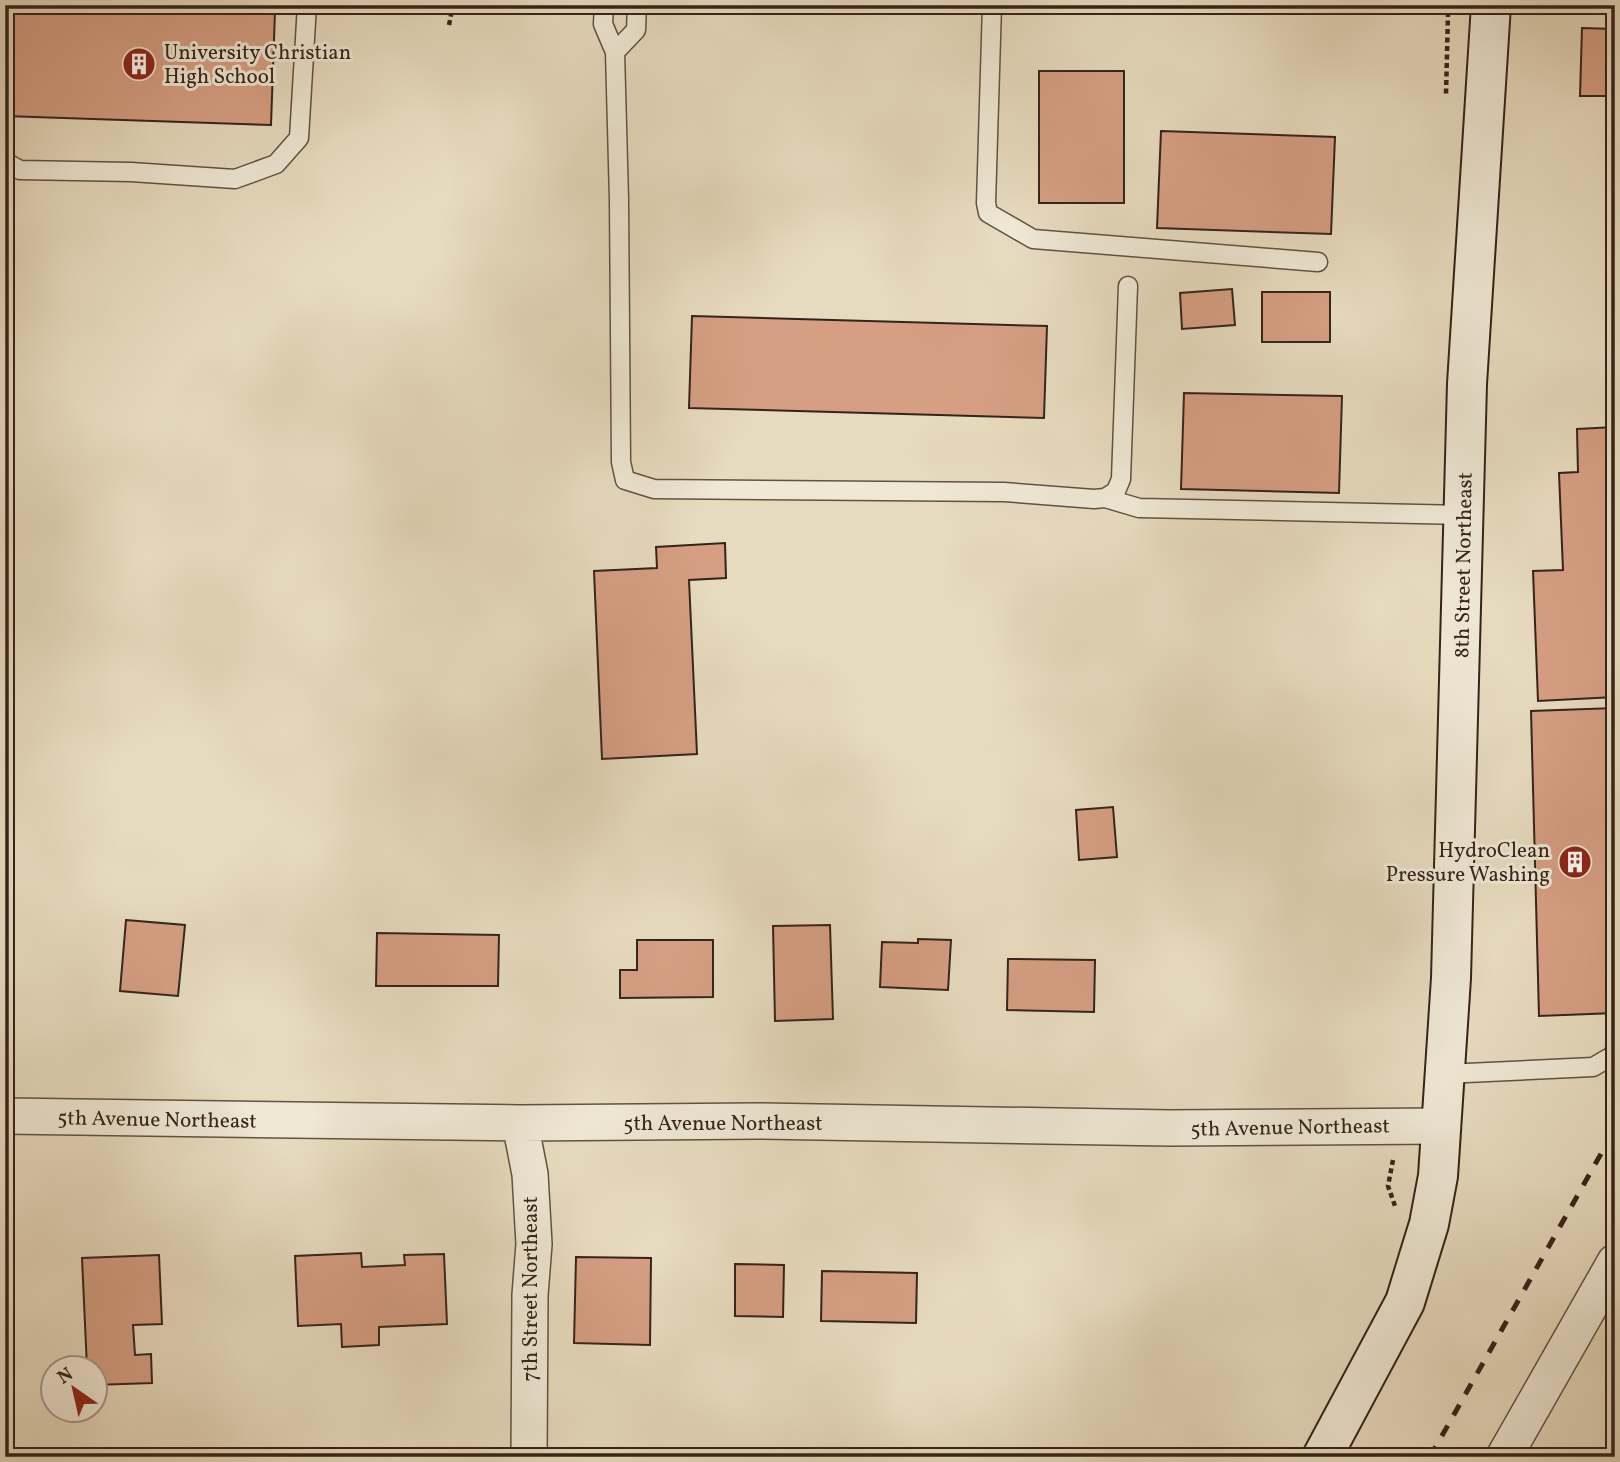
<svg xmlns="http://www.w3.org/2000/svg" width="1620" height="1462" viewBox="0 0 1620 1462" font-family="Vollkorn,serif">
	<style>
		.building { fill: #d69f83; stroke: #35231b; stroke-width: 2 }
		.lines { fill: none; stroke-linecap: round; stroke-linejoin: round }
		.service-casing { stroke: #625144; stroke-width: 21 }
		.minor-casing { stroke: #625144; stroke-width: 38 }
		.secondary-casing { stroke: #35231b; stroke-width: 42 }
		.path { stroke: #35231b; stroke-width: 4.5; stroke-dasharray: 5 3.5; stroke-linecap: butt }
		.service { stroke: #efe8d5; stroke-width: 18 }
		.minor { stroke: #efe8d5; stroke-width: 35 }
		.secondary { stroke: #efe8d5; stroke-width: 38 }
		.rail { stroke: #35231b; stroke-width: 5; stroke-dasharray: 12 12; stroke-linecap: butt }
		.labels { text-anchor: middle; stroke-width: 6; stroke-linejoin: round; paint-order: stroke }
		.poi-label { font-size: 21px; fill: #35231b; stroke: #efe8d5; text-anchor: start }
		.street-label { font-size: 21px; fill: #35231b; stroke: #efe8d5 }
	</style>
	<rect width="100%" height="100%" fill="#e7dbbf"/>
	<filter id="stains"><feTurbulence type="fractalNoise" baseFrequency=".00286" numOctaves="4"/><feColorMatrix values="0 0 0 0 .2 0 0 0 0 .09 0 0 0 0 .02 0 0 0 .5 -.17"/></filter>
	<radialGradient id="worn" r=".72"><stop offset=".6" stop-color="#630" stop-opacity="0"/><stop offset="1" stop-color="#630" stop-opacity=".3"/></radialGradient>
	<path class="building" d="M5,5L275,11L271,125L5,116Z
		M1582,28L1615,29V96H1580Z
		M1039,71H1124V203H1039Z
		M1161,131L1335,137L1331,234L1157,228Z
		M1232,289L1235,325L1182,329L1180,293Z
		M1262,292H1330V342H1262Z
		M692,316L1047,326L1044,418L689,408Z
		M1184,393L1342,396L1339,493L1181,489Z
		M1615,427V697L1538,701L1533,571L1563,570L1559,473L1578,472L1577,429Z
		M725,543L726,578L689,580L697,754L602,759L594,571L657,568L656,547Z
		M1615,708V1013L1539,1016L1531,711Z
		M1113,807L1117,857L1079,860L1076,810Z
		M126,920L185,925L178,996L120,991Z
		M830,925L833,1019L775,1021L773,926Z
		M377,933L499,935L498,986H376Z
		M918,939L951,940L948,990L880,987L882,942L918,943Z
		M637,940H713V997L620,998V970H637Z
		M1008,959L1095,960L1094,1012L1007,1010Z
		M5,1219H10L12,1255H5Z
		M361,1253L362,1267L405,1265L404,1255L444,1254L447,1324L379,1327V1345L342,1347L341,1324L298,1326L295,1256Z
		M159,1255L162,1324L133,1325L135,1355L151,1354L152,1383L94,1385V1368H87L82,1258Z
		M576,1257L651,1258L650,1345L574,1343Z
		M735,1264L784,1265L783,1317L735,1316Z
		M822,1271L917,1273L916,1323L821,1321Z"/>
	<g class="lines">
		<defs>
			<path id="service" d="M604,5L603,24L615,52L636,30L637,5
				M992,5L986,203L988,213L1033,239L1318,262
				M615,52L619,200L621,462L625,480L654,489L1004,492L1094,499L1105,498L1116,491L1121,479L1128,286
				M5,162L20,170L131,172L235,179L276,164L299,138L307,5
				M1105,498L1139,508L1464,515
				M1445,1074L1593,1067L1612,1056L1615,1051"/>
			<path id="minor" d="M5,1116L520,1123L759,1121L1170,1128L1442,1126
				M520,1123L530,1174L534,1244L530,1295L529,1457
				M1504,1457L1615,1262"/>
			<path id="secondary" d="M1322,1457L1405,1302L1429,1224L1438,1176L1451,978L1467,384L1491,5"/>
		</defs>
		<use href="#service" class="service-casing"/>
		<use href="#minor" class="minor-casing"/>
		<use href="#secondary" class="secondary-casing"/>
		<path class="path" d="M1443,5L1448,13L1446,94
			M449,25L453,5
			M1393,1160L1388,1186L1395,1206"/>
		<use href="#service" class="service"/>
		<use href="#minor" class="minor"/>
		<use href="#secondary" class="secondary"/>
		<path class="rail" d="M1430,1457L1615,1129"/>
	</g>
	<defs>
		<symbol id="building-disc" viewBox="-11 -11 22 22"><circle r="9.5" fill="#8f2418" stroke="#efe8d5"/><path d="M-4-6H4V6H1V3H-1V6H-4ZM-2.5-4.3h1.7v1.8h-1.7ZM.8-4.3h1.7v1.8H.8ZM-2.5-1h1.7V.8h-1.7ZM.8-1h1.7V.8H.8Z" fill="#fff"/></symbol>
	</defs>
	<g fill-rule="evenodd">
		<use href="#building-disc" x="120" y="45" width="38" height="38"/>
		<use href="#building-disc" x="1556" y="843" width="38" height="38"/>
	</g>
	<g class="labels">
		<g class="poi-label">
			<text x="164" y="59">University Christian<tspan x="164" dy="24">High School</tspan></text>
			<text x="1550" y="857" text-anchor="end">HydroClean<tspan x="1550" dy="24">Pressure Washing</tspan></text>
		</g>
		<g class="street-label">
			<text transform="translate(1463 565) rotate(-89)" y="7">8th Street Northeast</text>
			<text transform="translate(157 1119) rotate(1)" y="7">5th Avenue Northeast</text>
			<text x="723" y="1130">5th Avenue Northeast</text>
			<text transform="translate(1290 1127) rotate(-1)" y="7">5th Avenue Northeast</text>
			<text transform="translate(530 1289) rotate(-90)" y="7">7th Street Northeast</text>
		</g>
	</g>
	<rect width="1620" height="1462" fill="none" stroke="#e7dbbf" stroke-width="28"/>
	<rect x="7" y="7" width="1606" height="1448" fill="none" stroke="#35231b" stroke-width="3.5"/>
	<rect x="14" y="14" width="1592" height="1434" fill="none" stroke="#35231b" stroke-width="2"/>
	<g transform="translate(74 1389) rotate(326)"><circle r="33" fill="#efe8d5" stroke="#a5998b" stroke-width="2"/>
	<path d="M0-5L12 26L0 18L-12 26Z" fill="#8f2418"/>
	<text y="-10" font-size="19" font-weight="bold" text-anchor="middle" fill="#35231b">N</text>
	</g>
	<rect width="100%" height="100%" filter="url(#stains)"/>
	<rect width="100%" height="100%" fill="url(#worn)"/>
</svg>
